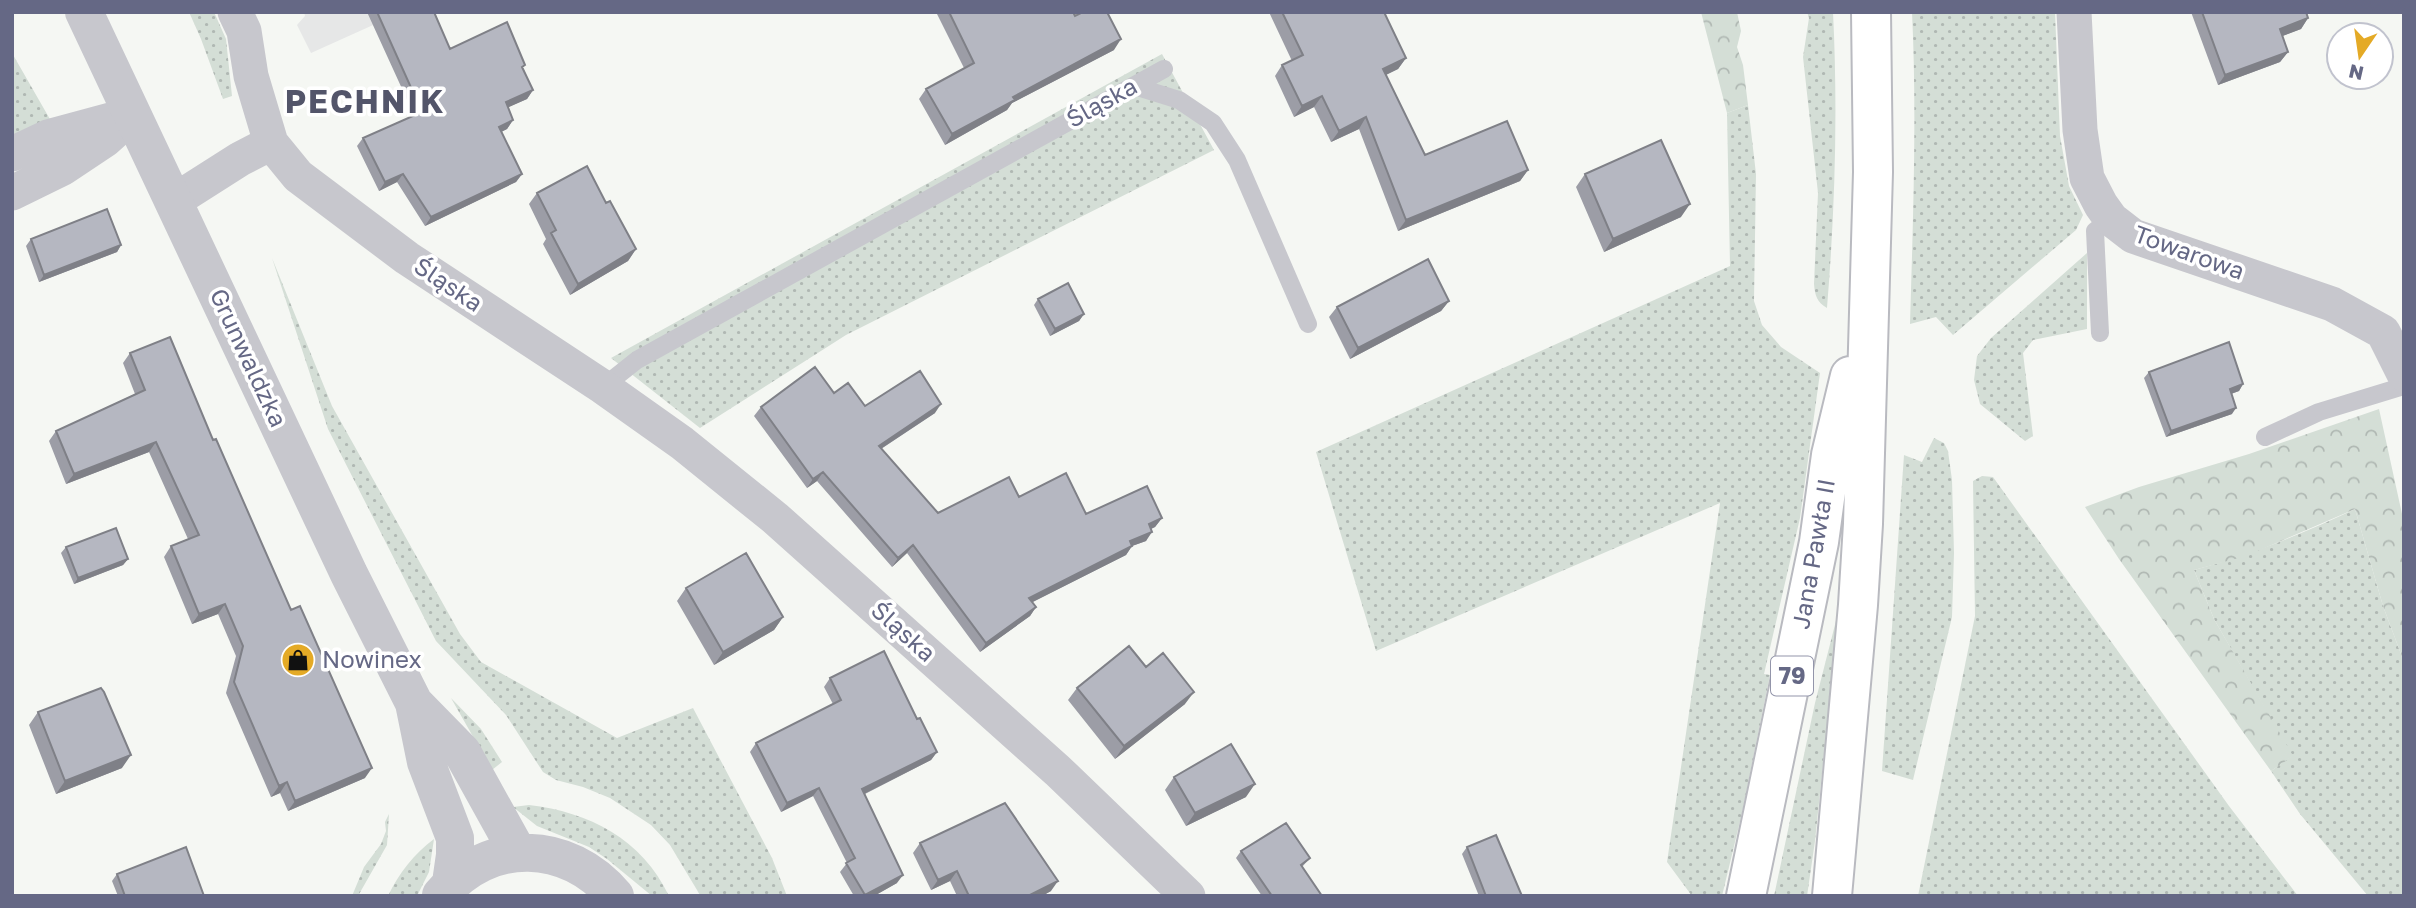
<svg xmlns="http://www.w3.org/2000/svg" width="2416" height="908" viewBox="0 0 2416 908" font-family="'Golos Text',sans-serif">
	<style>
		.built { fill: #e6e7e7 }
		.green { fill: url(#green-dots) }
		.forest { fill: url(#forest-crowns) }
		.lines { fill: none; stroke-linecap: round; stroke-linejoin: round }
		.primary-casing { stroke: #b9bac0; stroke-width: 42 }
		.service { stroke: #c7c7cd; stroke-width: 18 }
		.minor { stroke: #c7c7cd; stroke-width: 35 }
		.tertiary { stroke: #c7c7cd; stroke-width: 38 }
		.primary { stroke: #fff; stroke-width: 38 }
		.wall { fill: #9c9da6 }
		.shaded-wall { fill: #7f8087 }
		.building { fill: #b5b7c1; stroke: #7f8087; stroke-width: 2 }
		.labels { text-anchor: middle; stroke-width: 7; stroke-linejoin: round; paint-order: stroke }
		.shield { fill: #fff; stroke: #9395aa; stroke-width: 2 }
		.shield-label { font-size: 23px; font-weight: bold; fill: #656885 }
		.street-label { font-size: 24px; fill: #656885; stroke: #fff }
		.poi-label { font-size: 24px; fill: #656885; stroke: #fff; text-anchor: start }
		.district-label { font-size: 32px; font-weight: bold; letter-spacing: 2px; fill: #53556a; stroke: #fff }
	</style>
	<defs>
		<pattern id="green-dots" width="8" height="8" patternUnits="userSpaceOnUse" patternTransform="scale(1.75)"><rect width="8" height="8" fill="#d4ded6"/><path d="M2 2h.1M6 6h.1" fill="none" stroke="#b0b8b3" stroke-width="1.8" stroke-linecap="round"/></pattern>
		<pattern id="forest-crowns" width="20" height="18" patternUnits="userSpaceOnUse" patternTransform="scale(1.75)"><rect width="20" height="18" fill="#d4ded6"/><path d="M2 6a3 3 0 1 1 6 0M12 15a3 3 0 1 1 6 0" fill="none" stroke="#b0b8b3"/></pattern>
	</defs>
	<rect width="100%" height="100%" fill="#f5f7f3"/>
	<path class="built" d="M304,12H402L311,53L297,25L305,16Z"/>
	<path class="green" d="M189,12H214L226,39L232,96L223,99L201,39Z
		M1807,12H1833C1838,111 1835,210 1827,308C1817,302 1815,296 1814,284L1818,193L1803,57L1809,18Z
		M1912,12H2055L2060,136L2069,186L2083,215L2076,230L1953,335L1936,317L1910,324C1913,220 1917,116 1912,12Z
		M12,53L51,121L12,138Z
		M1162,54L1214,150L846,335L700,428L611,358Z
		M1748,105L1756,174L1754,301L1762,325L1781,347L1820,373L1800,518L1764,674L1770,675L1742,813L1722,896H1692L1667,862L1720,503L1376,651L1316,452L1730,266L1727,113Z
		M2087,253V329L2033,340L2023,353L2033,436L2025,441L1980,404L1974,380L1977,356L1991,338Z
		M272,258L332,406L460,634L481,662L617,738L693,708L772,858L787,896L700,895L670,845L651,825L610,798L583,787L556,780L543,772L506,715L436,641L328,429Z
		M1934,438L1944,443L1948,451L1952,480L1954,553L1952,617L1913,780L1882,771L1904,455L1922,462Z
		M1982,476L1993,477L2229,806L2298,896H1918L1975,616L1973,481Z
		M2355,509L2383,606L2404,662V896H2368L2300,814L2271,771L2292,756L2214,619L2194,570C2252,554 2300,535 2355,509Z
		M1839,609L1815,841L1807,896H1774L1815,703Z
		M451,698L481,729L502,762L492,770Z
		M529,805C589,812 642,839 669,896H652L607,859L589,847L537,826L513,807Z
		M389,814L387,845L358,896H352L364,867L381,844L386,831L385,822Z
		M434,839L429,872L417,896H388C399,873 414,854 434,839Z"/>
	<path class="forest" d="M1701,12H1737L1741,31L1737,47L1743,65L1748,105L1727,113Z
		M2379,409L2404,523V662L2383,606L2355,509L2246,556L2194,570L2214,619L2293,756L2271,771L2119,559L2085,507L2139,487L2249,454Z"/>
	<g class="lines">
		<defs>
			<path id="primary" d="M1746,896L1819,542L1831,455L1850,376
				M1832,896L1858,605L1863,524L1873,172L1871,12"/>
		</defs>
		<use href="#primary" class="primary-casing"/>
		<path class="service" d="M1134,86L1179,100L1213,123L1237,160L1308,324
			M2100,333L2095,231L2111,219
			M603,387L637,360L1164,69
			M2265,437L2319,412L2404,386"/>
		<path class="minor" d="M235,12L244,31L251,76L271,143L298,176L407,258L603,387L682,443L775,518L1058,771L1188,896
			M2074,12L2080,130L2087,178L2101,205L2111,219L2133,236L2332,304L2383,332L2404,374
			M12,154L48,137L122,117
			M12,193L63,168L105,140L133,115
			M174,201L240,159L271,143"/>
		<path class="tertiary" d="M84,12L349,574L414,703L426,762L455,838V855L451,883
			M414,703L462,752L518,853
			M441,895C489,837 568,840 615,896"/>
		<use href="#primary" class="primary"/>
	</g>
	<path class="wall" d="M367,12H434L450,49L523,68L533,90L527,99L508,107L513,120L507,129L501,132L522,174L516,182L425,226L397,182L379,191L357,146L363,138L414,115Z
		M936,12H1073L1075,16L1114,50L1012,103L1007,110L945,145L919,99L926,89L964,68Z
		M1269,12H1384L1406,58L1398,69L1386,75L1425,155L1528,170L1520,181L1398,231L1359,129L1331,142L1314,107L1294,117L1275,76L1282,65L1292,61Z
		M2191,12H2306L2308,18L2301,29L2282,36L2288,52L2280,62L2218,85Z
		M1585,174L1681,217L1604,252L1576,187Z
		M537,193L606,203L636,249L628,261L570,295L543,244L546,239L529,204Z
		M31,239L121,245L117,252L39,282L26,246Z
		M1038,299L1084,314L1079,321L1050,336L1034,305Z
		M1449,301L1441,311L1350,359L1329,317L1337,307Z
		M130,353L213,440L365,778L288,811L280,793L271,797L226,693L236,656L218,614L192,624L164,557L171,546L188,539L149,452L66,484L49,441L56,431L135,394L123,363Z
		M2149,372L2243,384L2239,391L2231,394L2232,414L2166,437L2144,378Z
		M834,393L865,406L935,413L881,449L938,513L1019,497L1086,514L1162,518L1155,527L1151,529L1146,541L1132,546L1126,555L1032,602L1036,607L1030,616L980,652L907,553L892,567L817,481L807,488L754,416L761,407Z
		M66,547L128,559L123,565L74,584L61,553Z
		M686,588L783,617L774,630L714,665L677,601Z
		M1146,667L1185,704L1115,759L1068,700L1077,688Z
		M830,678L917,719L937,752L931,760L865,794L897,883L874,896H854L840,872L847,863L813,796L781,812L750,752L756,743L833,704L824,687Z
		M38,712L122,768L56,794L29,725Z
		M1174,777L1246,797L1186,826L1165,790Z
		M920,843L1051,891L1042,896H957L950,881L931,890L913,853Z
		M1467,847L1522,896H1479L1462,854Z
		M1241,851L1310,858L1302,867L1322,896H1262L1236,858Z
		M117,874L204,896H118L112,881Z"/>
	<path class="shaded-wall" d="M2308,18L2301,29L2272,40L2280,29Z
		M1121,39L1114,50L1012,103L1007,110L945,145L952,134L1013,97Z
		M2288,52L2280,62L2218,85L2225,75Z
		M1406,58L1398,69L1375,80L1383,69Z
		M533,90L527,99L500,111L506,102Z
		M1322,96L1314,107L1294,117L1302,106Z
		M1366,117L1359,129L1331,142L1339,131Z
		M513,120L507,129L493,136L499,127Z
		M1528,170L1520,181L1398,231L1406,220Z
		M403,174L397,182L379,191L385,182Z
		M522,174L516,182L425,226L431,217Z
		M1690,204L1681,217L1604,252L1613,239Z
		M121,245L117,252L39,282L44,275Z
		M636,249L628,261L570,295L578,284Z
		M1449,301L1441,311L1350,359L1358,348Z
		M1084,314L1079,321L1050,336L1055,329Z
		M2243,384L2239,391L2225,396L2230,389Z
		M941,404L935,413L873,454L879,446Z
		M2236,408L2232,414L2166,437L2171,431Z
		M156,442L149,452L66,484L74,474Z
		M823,472L817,481L807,488L813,479Z
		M1162,518L1155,527L1142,533L1149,524Z
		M1152,532L1146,541L1132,546L1126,555L1023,607L1029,598L1130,541Z
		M913,545L907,553L892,567L898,558Z
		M128,559L123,565L74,584L78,578Z
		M225,604L218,614L192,624L199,614Z
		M1036,607L1030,616L980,652L986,643Z
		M783,617L774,630L714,665L723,652Z
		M1194,692L1185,704L1115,759L1124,746Z
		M937,752L931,760L856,798L862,789Z
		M131,755L122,768L56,794L65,781Z
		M372,768L365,778L288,811L295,801Z
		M287,782L280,793L271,797L279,786Z
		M1255,784L1246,797L1186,826L1195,813Z
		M819,788L813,796L781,812L787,803Z
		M957,871L950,881L931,890L938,880Z
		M903,875L897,883L874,896H864Z
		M1058,881L1051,891L1042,896H1028Z"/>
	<path class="building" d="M377,12H434L450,49L507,22L525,65L522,67L533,90L506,102L513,120L499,127L522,174L431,217L403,174L385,182L363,138L422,112Z
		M949,12H1073L1075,16L1083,12H1107L1121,39L1013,97L1015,100L952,134L926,89L974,63Z
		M1282,12H1384L1406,58L1383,69L1425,155L1507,121L1528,170L1406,220L1366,117L1339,131L1322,96L1302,106L1282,65L1303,55Z
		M2202,12H2306L2308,18L2280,29L2288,52L2225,75Z
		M1661,140L1690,204L1613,239L1585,174Z
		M587,166L606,203L610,201L636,249L578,284L551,233L556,230L537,193Z
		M107,209L121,245L44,275L31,239Z
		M1428,259L1449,301L1358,348L1337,307Z
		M1068,283L1084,314L1055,329L1038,299Z
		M170,337L213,440L216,439L291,610L300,606L372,768L295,801L287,782L279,786L234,682L243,646L225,604L199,614L171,546L199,535L156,442L74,474L56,431L145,390L130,353Z
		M2229,342L2243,384L2230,389L2236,408L2171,431L2149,372Z
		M815,367L834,393L848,383L865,406L920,371L941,404L879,446L938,513L1009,477L1019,497L1066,473L1086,514L1147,486L1162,518L1149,524L1152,532L1130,541L1132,546L1029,598L1036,607L986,643L913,545L898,558L823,472L813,479L761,407Z
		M116,528L128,559L78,578L66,547Z
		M746,553L783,617L723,652L686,588Z
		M1129,646L1146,667L1163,653L1194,692L1124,746L1077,688Z
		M884,651L917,719L920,718L937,752L862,789L903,875L865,895L846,863L855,858L819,788L787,803L756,743L841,700L830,678Z
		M101,688L104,692L131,755L65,781L38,712Z
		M1231,744L1255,784L1195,813L1174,777Z
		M1005,803L1058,881L1028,896H969L957,871L938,880L920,843Z
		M1286,823L1310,858L1301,865L1322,896H1272L1241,851Z
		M1496,835L1522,896H1486L1467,847Z
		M186,847L204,896H125L117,874Z"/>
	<defs>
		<symbol id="shop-disc" viewBox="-11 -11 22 22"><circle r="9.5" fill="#e4aa26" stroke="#fff"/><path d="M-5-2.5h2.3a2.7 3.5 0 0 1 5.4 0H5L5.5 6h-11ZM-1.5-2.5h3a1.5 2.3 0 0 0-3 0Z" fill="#111"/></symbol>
	</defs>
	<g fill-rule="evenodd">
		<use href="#shop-disc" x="279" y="641" width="38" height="38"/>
	</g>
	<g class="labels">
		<rect class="shield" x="1771" y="656.5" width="42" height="39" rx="5"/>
		<g class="shield-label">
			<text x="1792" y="684">79</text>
		</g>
		<g class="street-label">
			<text transform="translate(1102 103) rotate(-29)" y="8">Śląska</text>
			<text transform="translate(2189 253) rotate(20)" y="8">Towarowa</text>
			<text transform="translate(448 285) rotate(34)" y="8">Śląska</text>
			<text transform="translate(248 358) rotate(65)" y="8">Grunwaldzka</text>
			<text transform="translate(1814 554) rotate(-80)" y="8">Jana Pawła II</text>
			<text transform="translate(903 632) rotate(42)" y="8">Śląska</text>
		</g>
		<g class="poi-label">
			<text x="322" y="668">Nowinex</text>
		</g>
		<g class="district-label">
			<text x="365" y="113">PECHNIK</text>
		</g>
	</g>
	<rect width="2416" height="908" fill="none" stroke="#656885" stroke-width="28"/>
	<g transform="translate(2360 56) rotate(193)"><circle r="33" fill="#ffffff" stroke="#c1c3ce" stroke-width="2"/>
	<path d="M0-5L12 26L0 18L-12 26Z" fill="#e4aa26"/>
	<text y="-10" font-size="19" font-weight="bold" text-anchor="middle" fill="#656885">N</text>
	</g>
</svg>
